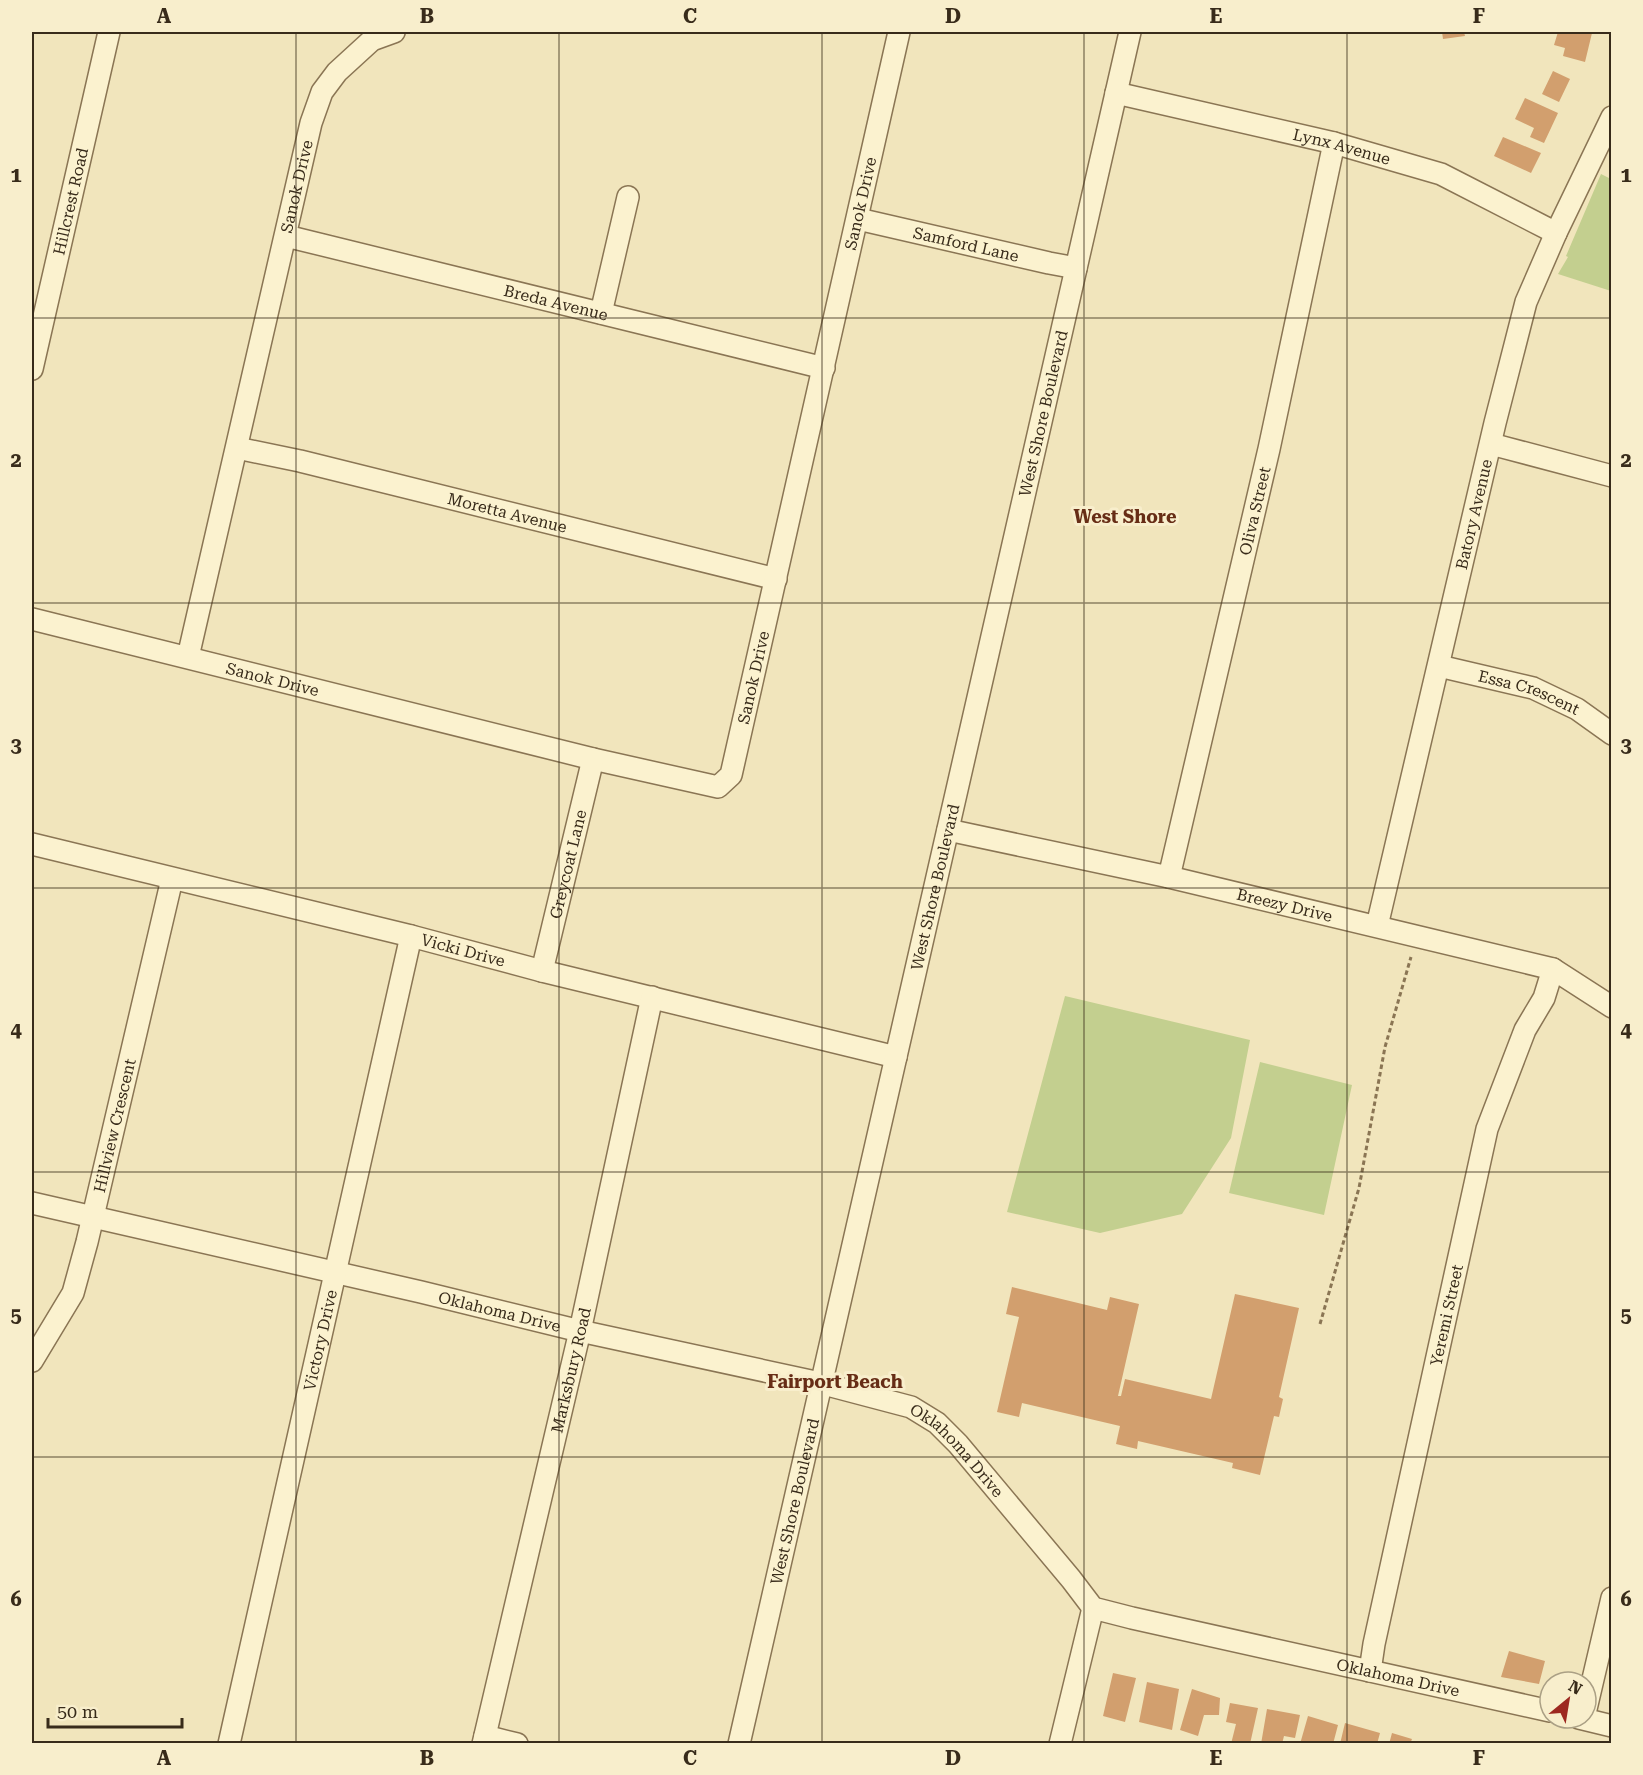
<svg xmlns="http://www.w3.org/2000/svg" width="1643" height="1775" viewBox="0 0 1643 1775" font-family="'Roboto Serif',serif">
	<style>
		.green { fill: #c3cf8f }
		.building { fill: #d29f6e }
		.lines { fill: none; stroke-linecap: round; stroke-linejoin: round }
		.minor-casing { stroke: #8a7554; stroke-width: 24 }
		.path { stroke: #8a7554; stroke-width: 3; stroke-dasharray: 4.5 3; stroke-linecap: butt }
		.minor { stroke: #fbf2cf; stroke-width: 21 }
		.grid { fill: none; stroke: #382b1a; stroke-width: 1.5; stroke-opacity: 0.55 }
		.labels { text-anchor: middle; stroke-width: 6; stroke-linejoin: round; paint-order: stroke }
		.street-label { font-size: 16px; fill: #382b1a; stroke: #f8eecc }
		.neighbourhood-label { font-size: 18px; font-weight: bold; fill: #672d16; stroke: #f8eecc }
		.neatline { fill: none; stroke: #382b1a; stroke-width: 2 }
		.grid-label { font-size: 20px; text-anchor: middle; font-weight: bold; fill: #382b1a }
	</style>
	<rect width="100%" height="100%" fill="#f1e5bc"/>
	<path class="green" d="M1601,174L1611,179V291L1558,274L1568,257L1566,256Z
		M1065,996L1250,1040L1231,1138L1182,1214L1100,1233L1007,1212Z
		M1260,1062L1352,1085L1324,1215L1229,1193Z"/>
	<path class="building" d="M1442,32H1464L1465,36L1443,39Z
		M1558,32L1592,33L1585,62L1563,56L1565,48L1554,45Z
		M1553,71L1570,79L1559,102L1542,94Z
		M1525,98L1558,113L1544,143L1530,137L1534,128L1515,119Z
		M1503,137L1541,153L1531,173L1494,156Z
		M1012,1287L1107,1310L1110,1297L1139,1304L1118,1396H1121L1125,1379L1211,1399L1235,1294L1299,1308L1279,1397L1283,1399L1279,1417L1274,1416L1260,1475L1232,1468L1233,1463L1138,1441L1137,1449L1116,1444L1120,1426L1022,1403L1019,1417L997,1412L1019,1317L1006,1314Z
		M1509,1651L1545,1661L1539,1684L1501,1677Z
		M1113,1673L1136,1678L1125,1722L1103,1716Z
		M1147,1682L1179,1689L1172,1730L1139,1722Z
		M1192,1689L1220,1698L1219,1715H1204L1198,1736L1180,1730Z
		M1230,1703L1258,1708L1250,1744H1231L1236,1724L1226,1722Z
		M1267,1709L1300,1715L1295,1738L1284,1736L1282,1744H1261Z
		M1308,1716L1338,1725L1333,1744H1300Z
		M1345,1723L1380,1733L1377,1744H1340Z
		M1392,1733L1412,1739L1410,1744H1389Z"/>
	<g class="lines">
		<defs>
			<g id="minor">
				<path id="s1" d="M1116,93L1334,143L1441,174L1556,233"/>
				<path id="s2" d="M858,219L1049,263L1076,268"/>
				<path id="s3" d="M286,236L824,368"/>
				<path d="M601,313L628,197"/>
				<path id="s4" d="M32,369L109,32"/>
				<path d="M1491,444L1612,476"/>
				<path id="s5" d="M237,448L300,461L776,579"/>
				<path id="s6" d="M32,619L593,759L718,787L731,775L899,32"/>
				<path id="s7" d="M188,657L311,123L322,92L337,72L372,40L394,32"/>
				<path id="s8" d="M1439,666L1533,688L1577,709L1612,734"/>
				<path id="s9" d="M948,830L1169,877L1553,969L1612,1007"/>
				<path id="s10" d="M32,844L411,936L542,971L896,1057"/>
				<path id="s11" d="M1169,877L1269,449L1334,143"/>
				<path id="s12" d="M1377,926L1495,423L1526,302L1556,233L1612,117"/>
				<path id="s13" d="M542,971L593,759"/>
				<path id="s14" d="M32,1203L421,1292L580,1331L820,1383L911,1407L937,1423L958,1444L1071,1579L1093,1608L1132,1618L1550,1711"/>
				<path id="s15" d="M32,1361L73,1293L87,1242L172,879"/>
				<path id="s16" d="M1370,1671L1374,1644L1487,1129L1525,1030L1544,998L1553,969"/>
				<path d="M1586,1709L1612,1598"/>
				<path d="M1579,1718L1612,1726"/>
				<path d="M485,1736L517,1744"/>
				<path id="s17" d="M229,1744L411,936"/>
				<path id="s18" d="M483,1744L580,1331L652,997"/>
				<path id="s19" d="M739,1744L1130,32"/>
				<path d="M1060,1744L1093,1608"/>
			</g>
		</defs>
		<use href="#minor" class="minor-casing"/>
		<path class="path" d="M1320,1324L1359,1188L1385,1047L1411,957"/>
		<use href="#minor" class="minor"/>
	</g>
	<path class="grid" d="M296,32V1744M559,32V1744M822,32V1744M1084,32V1744M1347,32V1744M32,318H1612M32,603H1612M32,888H1612M32,1172H1612M32,1457H1612"/>
	<g class="labels">
		<g class="street-label">
			<text dy="6" stroke="none"><textPath href="#s1" startOffset="232">Lynx Avenue</textPath></text>
			<text dy="6" stroke="none"><textPath href="#s7" startOffset="483">Sanok Drive</textPath></text>
			<text dy="6" stroke="none"><textPath href="#s4" startOffset="172">Hillcrest Road</textPath></text>
			<text dy="6" stroke="none"><textPath href="#s6" startOffset="1310">Sanok Drive</textPath></text>
			<text dy="6" stroke="none"><textPath href="#s2" startOffset="111">Samford Lane</textPath></text>
			<text dy="6" stroke="none"><textPath href="#s3" startOffset="278">Breda Avenue</textPath></text>
			<text dy="6" stroke="none"><textPath href="#s19" startOffset="1365">West Shore Boulevard</textPath></text>
			<text dy="6" stroke="none"><textPath href="#s11" startOffset="376">Oliva Street</textPath></text>
			<text dy="6" stroke="none"><textPath href="#s5" startOffset="278">Moretta Avenue</textPath></text>
			<text dy="6" stroke="none"><textPath href="#s12" startOffset="423">Batory Avenue</textPath></text>
			<text dy="6" stroke="none"><textPath href="#s6" startOffset="824">Sanok Drive</textPath></text>
			<text dy="6" stroke="none"><textPath href="#s6" startOffset="248">Sanok Drive</textPath></text>
			<text dy="6" stroke="none"><textPath href="#s8" startOffset="94">Essa Crescent</textPath></text>
			<text dy="6" stroke="none"><textPath href="#s13" startOffset="110">Greycoat Lane</textPath></text>
			<text dy="6" stroke="none"><textPath href="#s19" startOffset="879">West Shore Boulevard</textPath></text>
			<text dy="6" stroke="none"><textPath href="#s9" startOffset="345">Breezy Drive</textPath></text>
			<text dy="6" stroke="none"><textPath href="#s10" startOffset="444">Vicki Drive</textPath></text>
			<text dy="6" stroke="none"><textPath href="#s15" startOffset="252">Hillview Crescent</textPath></text>
			<text dy="6" stroke="none"><textPath href="#s14" startOffset="480">Oklahoma Drive</textPath></text>
			<text dy="6" stroke="none"><textPath href="#s16" startOffset="364">Yeremi Street</textPath></text>
			<text dy="6" stroke="none"><textPath href="#s17" startOffset="414">Victory Drive</textPath></text>
			<text dy="6" stroke="none"><textPath href="#s18" startOffset="384">Marksbury Road</textPath></text>
			<text dy="6" stroke="none"><textPath href="#s14" startOffset="966">Oklahoma Drive</textPath></text>
			<text dy="6" stroke="none"><textPath href="#s19" startOffset="249">West Shore Boulevard</textPath></text>
			<text dy="6" stroke="none"><textPath href="#s14" startOffset="1488">Oklahoma Drive</textPath></text>
		</g>
		<g class="neighbourhood-label">
			<text x="1125" y="523">West Shore</text>
			<text x="835" y="1388">Fairport Beach</text>
		</g>
	</g>
	<rect width="1643" height="1775" fill="none" stroke="#f8eecc" stroke-width="66"/>
	<g transform="translate(1568 1700) rotate(30)"><circle r="28" fill="#f8eecc" stroke="#aba085" stroke-width="1.5"/>
	<path d="M0-4.5L10 22L0 15L-10 22Z" fill="#9d2820"/>
	<text y="-9" font-size="16" font-weight="bold" text-anchor="middle" fill="#382b1a">N</text>
	</g>
	<path d="M48 1718v9h134v-9" fill="none" stroke="#382b1a" stroke-width="3"/>
	<text x="57" y="1718" font-size="18" fill="#382b1a" stroke="#f8eecc" stroke-width="4.5" paint-order="stroke">50 m</text>
	<rect x="33" y="33" width="1577" height="1709" class="neatline"/>
	<g class="grid-label">
		<text x="164" y="23">A</text>
		<text x="427" y="23">B</text>
		<text x="690" y="23">C</text>
		<text x="953" y="23">D</text>
		<text x="1216" y="23">E</text>
		<text x="1479" y="23">F</text>
		<text x="16" y="182">1</text>
		<text x="1626" y="182">1</text>
		<text x="16" y="467">2</text>
		<text x="1626" y="467">2</text>
		<text x="16" y="752">3</text>
		<text x="1626" y="752">3</text>
		<text x="16" y="1037">4</text>
		<text x="1626" y="1037">4</text>
		<text x="16" y="1322">5</text>
		<text x="1626" y="1322">5</text>
		<text x="16" y="1606">6</text>
		<text x="1626" y="1606">6</text>
		<text x="164" y="1765">A</text>
		<text x="427" y="1765">B</text>
		<text x="690" y="1765">C</text>
		<text x="953" y="1765">D</text>
		<text x="1216" y="1765">E</text>
		<text x="1479" y="1765">F</text>
	</g>
</svg>
